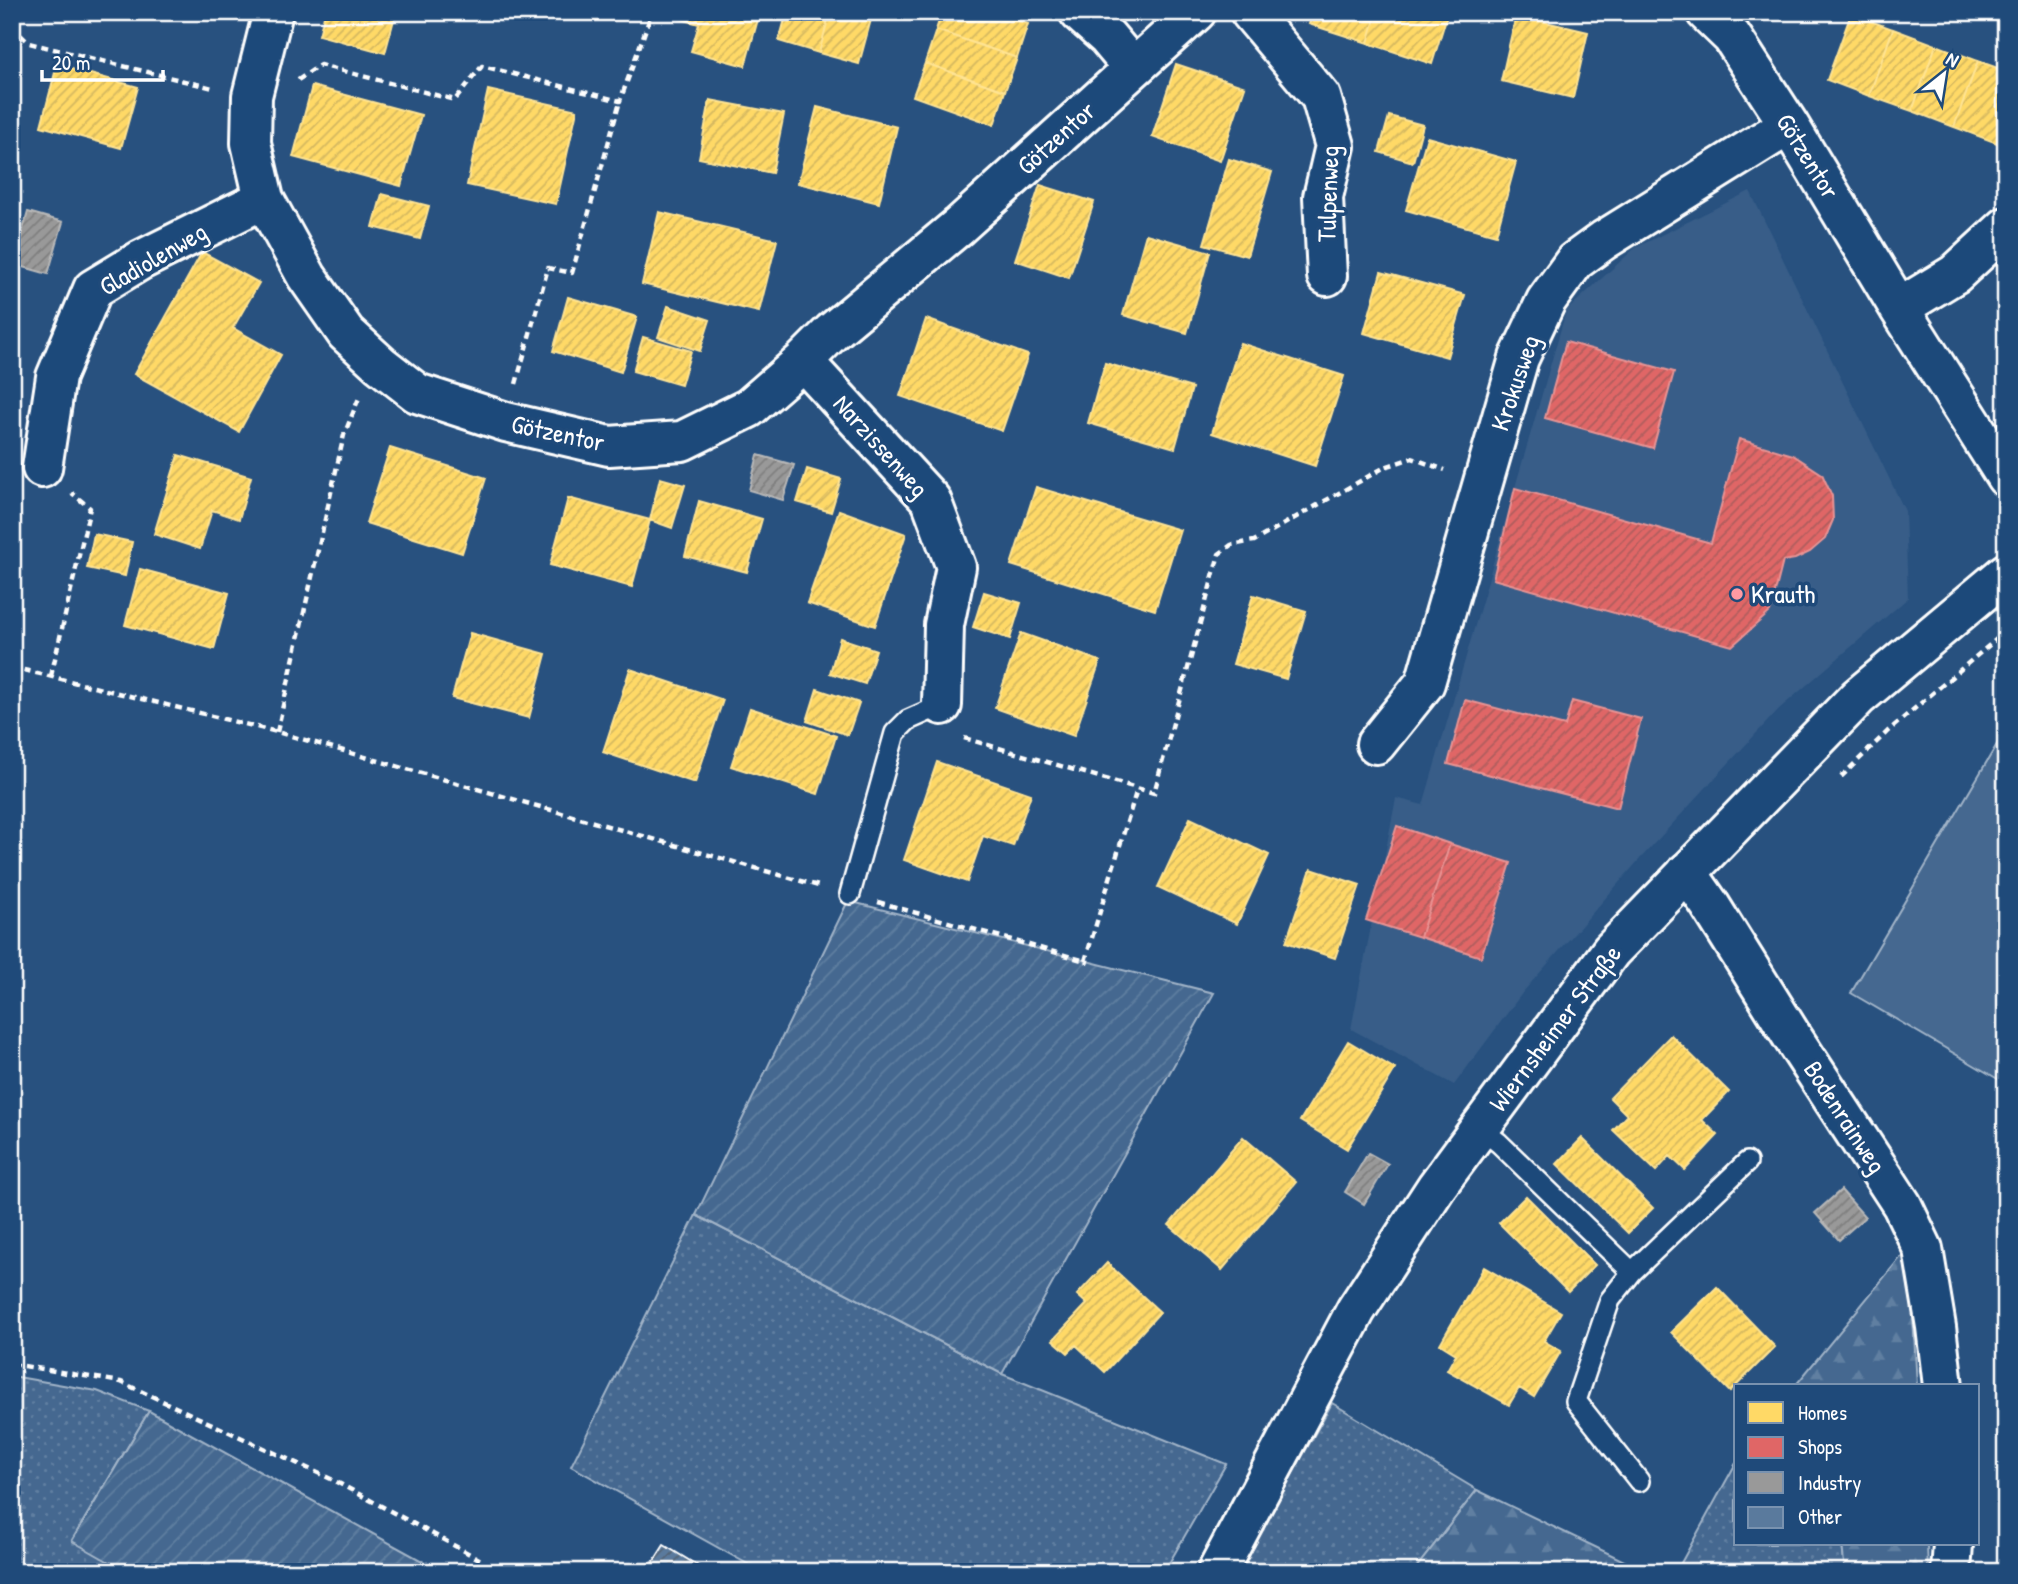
<svg xmlns="http://www.w3.org/2000/svg" width="2018" height="1584" viewBox="0 0 2018 1584" font-family="'Patrick Hand',sans-serif">
	<style>
		.built { fill: #375d88 }
		.grass { fill: url(#grass-dots); stroke: #a2b4c8; stroke-width: 2 }
		.forest { fill: url(#forest-firs); stroke: #a2b4c8; stroke-width: 2 }
		.garden { fill: url(#garden-furrows); stroke: #a2b4c8; stroke-width: 2 }
		.pitch { fill: #446890; stroke: #a2b4c8; stroke-width: 2 }
		.homes { fill: url(#homes-hatch); stroke: #ffe494; stroke-width: 2 }
		.shops { fill: url(#shops-hatch); stroke: #e99494; stroke-width: 2 }
		.industry { fill: url(#industry-hatch); stroke: #b8b8b8; stroke-width: 2 }
		.building { fill: url(#building-hatch); stroke: #fff; stroke-width: 2 }
		.lines { fill: none; stroke-linecap: round; stroke-linejoin: round }
		.lane-casing { stroke: #fff; stroke-width: 24 }
		.street-casing { stroke: #fff; stroke-width: 44 }
		.secondary-casing { stroke: #fff; stroke-width: 44 }
		.path { stroke: #fff; stroke-width: 4.5; stroke-dasharray: 7 5; stroke-linecap: butt }
		.lane { stroke: #1f4a7a; stroke-width: 19 }
		.street { stroke: #1f4a7a; stroke-width: 38 }
		.secondary { stroke: #1f4a7a; stroke-width: 38 }
		.poi-dot { fill: #ff9aa2; stroke: #1f4a7a; stroke-width: 2.5 }
		.labels { text-anchor: middle; stroke-width: 7; stroke-linejoin: round; paint-order: stroke }
		.street-label { font-size: 26px; fill: #fff; stroke: #1f4a7a }
		.poi-label { font-size: 26px; fill: #fff; stroke: #1f4a7a; text-anchor: start }
	</style>
	<defs>
		<pattern id="grass-dots" width="8" height="8" patternUnits="userSpaceOnUse" patternTransform="scale(1.75)"><rect width="8" height="8" fill="#446890"/><path d="M2 2h.1M6 6h.1" fill="none" stroke="#607fa1" stroke-width="1.8" stroke-linecap="round"/></pattern>
		<pattern id="forest-firs" width="22" height="20" patternUnits="userSpaceOnUse" patternTransform="scale(1.75)"><rect width="22" height="20" fill="#446890"/><path d="M5 1l3.5 6h-7zM16 11l3.5 6h-7z" fill="#607fa1"/></pattern>
		<pattern id="garden-furrows" width="10" height="10" patternUnits="userSpaceOnUse" patternTransform="scale(1.75)"><rect width="10" height="10" fill="#446890"/><path d="M-1 1l2-2M0 10L10 0M9 11l2-2" fill="none" stroke="#607fa1"/></pattern>
		<pattern id="homes-hatch" width="6" height="6" patternUnits="userSpaceOnUse" patternTransform="scale(1.75)"><rect width="6" height="6" fill="#ffd966"/><path d="M-1 1l2-2M0 6l6-6M5 7l2-2" fill="none" stroke="#d2b660"/></pattern>
		<pattern id="shops-hatch" width="6" height="6" patternUnits="userSpaceOnUse" patternTransform="scale(1.75)"><rect width="6" height="6" fill="#e06666"/><path d="M-1 1l2-2M0 6l6-6M5 7l2-2" fill="none" stroke="#ac5d5d"/></pattern>
		<pattern id="industry-hatch" width="6" height="6" patternUnits="userSpaceOnUse" patternTransform="scale(1.75)"><rect width="6" height="6" fill="#999"/><path d="M-1 1l2-2M0 6l6-6M5 7l2-2" fill="none" stroke="#7e7e7e"/></pattern>
		<pattern id="building-hatch" width="6" height="6" patternUnits="userSpaceOnUse" patternTransform="scale(1.75)"><rect width="6" height="6" fill="#5a7a9d"/><path d="M-1 1l2-2M0 6l6-6M5 7l2-2" fill="none" stroke="#536374"/></pattern>
	</defs>
	<rect width="100%" height="100%" fill="#28517f"/>
	<filter id="ink" filterUnits="userSpaceOnUse"><feTurbulence type="fractalNoise" baseFrequency=".0143" numOctaves="2"/><feDisplacementMap in="SourceGraphic" scale="14" xChannelSelector="R" yChannelSelector="G"/><feConvolveMatrix kernelMatrix="1 2 1 2 8 2 1 2 1" color-interpolation-filters="sRGB"/></filter>
	<g filter="url(#ink)">
		<path class="built" d="M1750,191L1905,511L1908,598L1779,709L1639,860L1523,992L1454,1085L1351,1029L1396,798L1423,805L1566,311L1635,248Z"/>
		<path class="grass" d="M696,1215L1002,1374L1226,1464L1164,1572H762L571,1466Z
			M12,1376L97,1391L149,1411L72,1540L127,1572H12Z
			M1332,1403L1477,1490L1413,1572H1238Z
			M1736,1463V1544H1842L1845,1572H1676Z"/>
		<path class="forest" d="M1909,1247L1917,1386H1795Z
			M1477,1490L1647,1572H1413Z
			M1842,1544H1927L1928,1572H1845Z"/>
		<path class="garden" d="M848,901L1214,993L1002,1374L696,1215Z
			M149,1411L435,1568L436,1572H127L72,1541Z"/>
		<path class="pitch" d="M2006,729V1077L2003,1082L1851,993Z"/>
		<path class="homes" d="M325,12H396L385,53L319,35Z
			M667,12H760L745,66L691,51L699,24L667,15Z
			M787,12H830L819,53L779,41Z
			M830,12H873L859,64L819,53Z
			M942,12H993L1028,24L1017,58L936,30Z
			M1313,12H1377L1368,43L1309,24Z
			M1377,12H1448L1432,64L1368,43Z
			M1851,14L1893,29L1869,96L1827,80Z
			M1516,15L1588,32L1573,98L1501,81Z
			M1893,29L1936,45L1912,111L1869,96Z
			M936,30L1017,58L1005,91L925,63Z
			M1936,45L1978,61L1954,127L1912,111Z
			M1978,61L2006,71V118L1997,143L1954,127Z
			M925,63L1005,91L994,125L913,96Z
			M1176,64L1245,87L1220,161L1152,137Z
			M57,65L138,87L121,148L41,126Z
			M312,86L421,115L401,186L293,157Z
			M488,90L577,110L556,204L467,185Z
			M710,100L784,114L772,173L699,158Z
			M817,107L897,127L879,203L798,183Z
			M1389,116L1423,125L1413,162L1379,152Z
			M1427,137L1516,162L1496,235L1406,210Z
			M1229,159L1272,172L1247,256L1204,244Z
			M1040,185L1094,202L1069,278L1015,260Z
			M382,194L429,206L420,239L373,227Z
			M659,212L777,240L759,312L642,284Z
			M1146,234L1210,252L1187,333L1123,315Z
			M202,252L259,283L233,328L281,355L239,432L134,374Z
			M1381,272L1465,295L1447,357L1364,333Z
			M568,297L637,317L621,372L553,351Z
			M668,306L710,320L700,351L658,337Z
			M926,319L1028,355L1002,431L900,396Z
			M643,337L691,351L681,385L633,371Z
			M1240,343L1344,376L1315,466L1212,433Z
			M1105,363L1192,388L1175,448L1088,423Z
			M390,448L486,478L462,553L366,523Z
			M178,455L251,477L239,519L212,510L200,549L154,534Z
			M807,469L841,479L831,512L797,502Z
			M660,478L685,485L672,528L650,520Z
			M1036,487L1180,530L1155,610L1011,565Z
			M568,498L650,520L632,587L550,565Z
			M699,501L762,519L747,572L685,556Z
			M839,510L906,534L875,626L807,603Z
			M94,534L132,542L125,576L87,568Z
			M140,569L229,593L214,649L125,625Z
			M984,592L1021,603L1010,639L973,627Z
			M1253,595L1306,611L1286,679L1233,664Z
			M470,633L546,654L529,718L452,698Z
			M1021,633L1100,661L1074,736L995,708Z
			M840,638L876,650L865,684L830,673Z
			M630,669L723,700L695,783L603,752Z
			M817,689L859,703L848,735L807,721Z
			M750,708L836,736L818,794L731,766Z
			M937,762L1031,794L1013,846L983,836L967,882L904,860Z
			M1190,818L1269,855L1237,924L1158,887Z
			M1311,869L1360,885L1335,958L1286,942Z
			M1671,1035L1729,1092L1702,1120L1718,1135L1685,1170L1670,1156L1656,1171L1613,1130L1627,1115L1610,1098Z
			M1348,1041L1395,1069L1347,1149L1300,1121Z
			M1243,1137L1296,1182L1222,1270L1169,1225Z
			M1582,1138L1653,1208L1628,1233L1557,1164Z
			M1526,1196L1595,1265L1568,1292L1499,1223Z
			M1107,1263L1160,1312L1105,1372L1076,1345L1068,1353L1053,1340L1087,1304L1077,1295Z
			M1484,1267L1561,1312L1544,1341L1561,1351L1534,1397L1519,1388L1509,1405L1447,1370L1456,1354L1440,1344Z
			M1717,1287L1775,1347L1730,1392L1671,1332Z"/>
		<path class="shops" d="M1566,342L1674,372L1653,448L1545,418Z
			M1739,439L1793,455L1822,474L1832,496L1833,520L1825,539L1810,552L1795,559L1783,561L1770,612L1732,646L1493,579L1515,488L1711,543Z
			M1465,700L1565,726L1572,701L1641,719L1618,808L1448,764Z
			M1397,826L1450,844L1420,937L1366,920Z
			M1450,844L1511,863L1481,957L1420,937Z"/>
		<path class="industry" d="M28,212L63,222L48,274L13,264Z
			M758,455L794,465L783,500L749,490Z
			M1368,1153L1388,1164L1364,1204L1345,1192Z
			M1841,1190L1865,1217L1839,1240L1815,1213Z"/>
		<path class="building" d="M664,1545L708,1572H647Z"/>
		<g class="lines">
			<defs>
				<path id="lane" d="M850,894L895,733L908,720L942,705
					M1480,1128L1499,1143L1632,1272L1610,1300L1576,1401L1639,1481
					M1632,1272L1747,1162"/>
				<path id="street" d="M273,12L252,96L251,143L264,199L307,277L346,333L381,365L417,393L506,422L609,446L682,441L749,408L803,361L832,332L959,226L1196,12
					M1079,12L1107,37L1133,68
					M1250,12L1321,97L1335,146L1323,197L1327,276
					M1706,12L1732,37L1789,125L1899,308L2006,477
					M1899,308L1955,274L2006,227
					M803,361L931,500L956,567L944,625L942,705
					M42,468L56,377L93,289L141,260L264,199
					M1376,744L1425,683L1519,358L1546,301L1575,261L1604,240L1789,125
					M1687,872L1710,905L1793,1038L1902,1205L1923,1249L1936,1327L1943,1386
					M1951,1572L1953,1544"/>
				<path id="secondary" d="M1217,1572L1356,1310L1437,1186L1611,951L1858,697L2006,573"/>
			</defs>
			<use href="#lane" class="lane-casing"/>
			<use href="#street" class="street-casing"/>
			<use href="#secondary" class="secondary-casing"/>
			<path class="path" d="M12,27L29,43L213,88
				M298,80L320,65L455,100L482,66L620,101L652,12
				M516,384L548,268L572,273L620,101
				M12,667L277,732L822,887
				M51,676L90,508L72,493
				M277,732L344,435L359,398
				M964,738L1154,793L1219,554L1231,545L1254,541L1385,467L1412,458L1445,470
				M1841,777L1888,731L2006,631
				M878,902L1089,962
				M1085,961L1137,789
				M12,1364L121,1382L331,1479L481,1560L477,1572"/>
			<use href="#lane" class="lane"/>
			<use href="#street" class="street"/>
			<use href="#secondary" class="secondary"/>
		</g>
	</g>
	<circle class="poi-dot" cx="1737" cy="594" r="7"/>
	<g class="labels">
		<g class="street-label">
			<text transform="translate(1056 138) rotate(-42)" y="9">Götzentor</text>
			<text transform="translate(1808 156) rotate(58)" y="9">Götzentor</text>
			<text transform="translate(1328 194) rotate(-88)" y="9">Tulpenweg</text>
			<text transform="translate(153 259) rotate(-30)" y="9">Gladiolenweg</text>
			<text transform="translate(1515 383) rotate(-71)" y="9">Krokusweg</text>
			<text transform="translate(558 433) rotate(12)" y="9">Götzentor</text>
			<text transform="translate(881 446) rotate(48)" y="9">Narzissenweg</text>
			<text transform="translate(1555 1028) rotate(-53)" y="9">Wiernsheimer Straße</text>
			<text transform="translate(1845 1117) rotate(57)" y="9">Bodenrainweg</text>
		</g>
		<g class="poi-label">
			<text x="1751" y="603">Krauth</text>
		</g>
	</g>
	<rect width="2018" height="1584" fill="none" stroke="#1f4a7a" stroke-width="42"/>
	<rect x="21" y="21" width="1976" height="1542" fill="none" stroke="#fff" stroke-width="2.5" filter="url(#ink)"/>
	<rect x="1734" y="1384" width="245" height="161" fill="#1f4a7a" stroke="#7992af" stroke-width="2"/>
	<rect x="1748" y="1402" width="35" height="21" fill="#ffd966" stroke="#7992af" stroke-width="2"/>
	<text x="1798" y="1420" font-size="21" fill="#ffffff">Homes</text>
	<rect x="1748" y="1437" width="35" height="21" fill="#e06666" stroke="#7992af" stroke-width="2"/>
	<text x="1798" y="1454" font-size="21" fill="#ffffff">Shops</text>
	<rect x="1748" y="1472" width="35" height="21" fill="#999999" stroke="#7992af" stroke-width="2"/>
	<text x="1798" y="1490" font-size="21" fill="#ffffff">Industry</text>
	<rect x="1748" y="1507" width="35" height="21" fill="#5a7a9d" stroke="#7992af" stroke-width="2"/>
	<text x="1798" y="1524" font-size="21" fill="#ffffff">Other</text>
	<g transform="translate(1944 74) rotate(30)" stroke="#1f4a7a" stroke-width="5" paint-order="stroke">
	<path d="M0-5L12 26L0 18L-12 26Z" fill="#ffffff"/>
	<text y="-10" font-size="19" font-weight="bold" text-anchor="middle" fill="#ffffff">N</text>
	</g>
	<path d="M42 70v10h121v-10" fill="none" stroke="#ffffff" stroke-width="3.5"/>
	<text x="52" y="70" font-size="21" fill="#ffffff" stroke="#1f4a7a" stroke-width="5" paint-order="stroke">20 m</text>
</svg>
